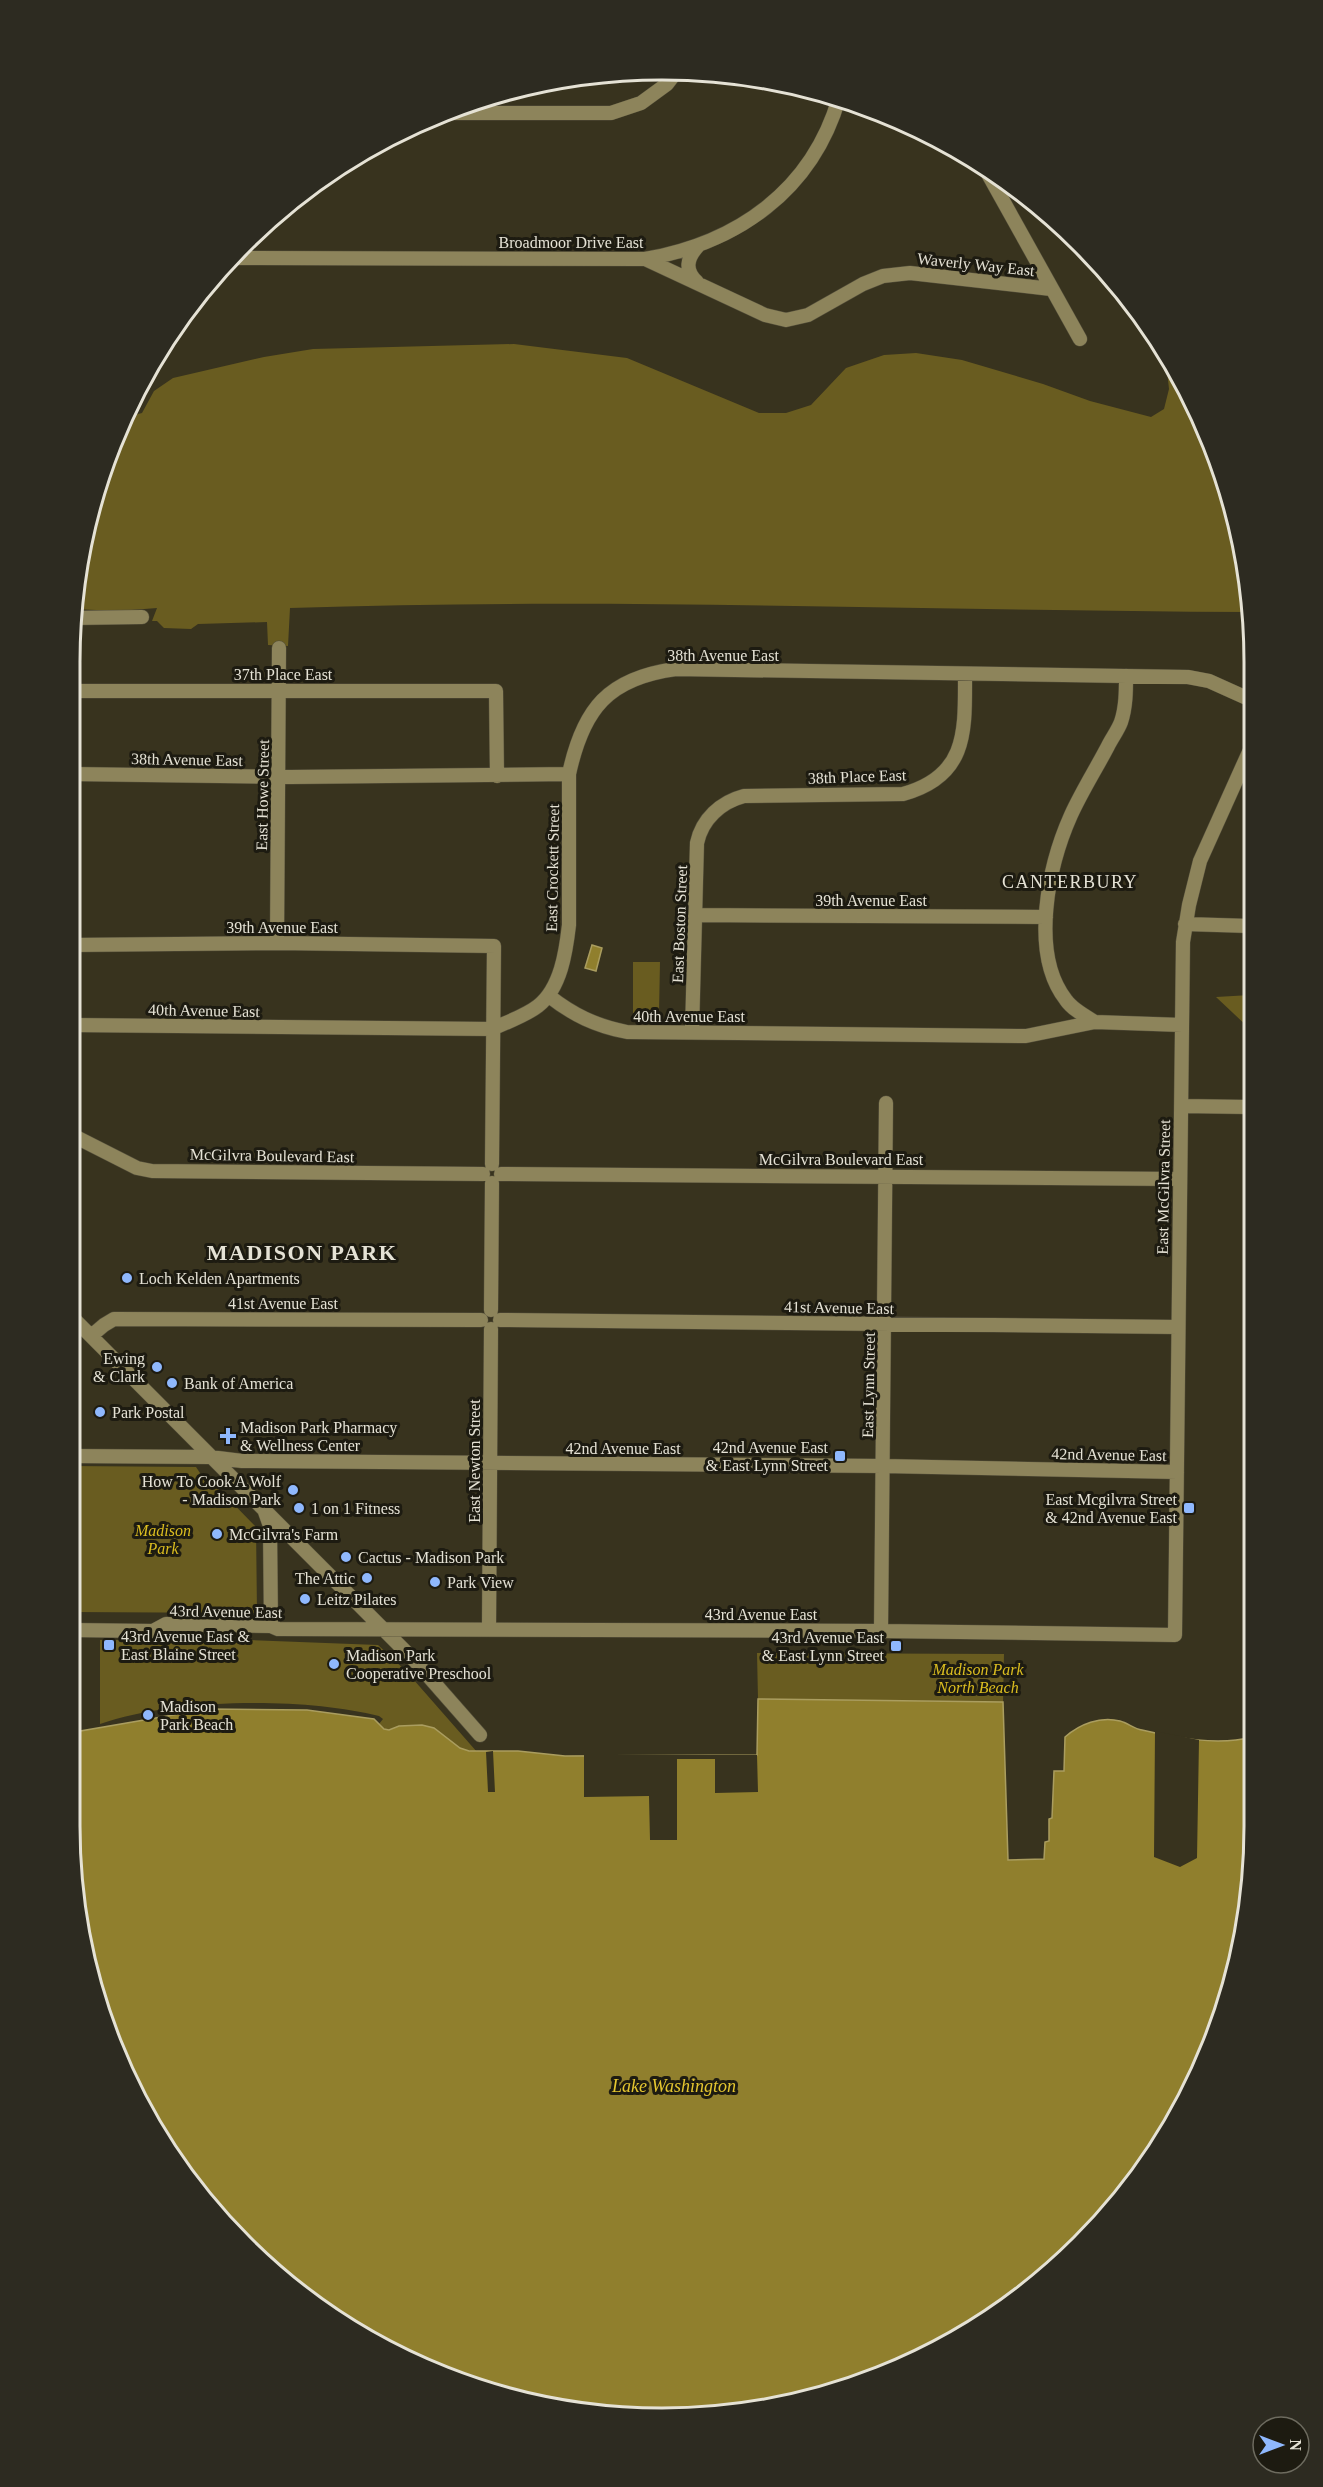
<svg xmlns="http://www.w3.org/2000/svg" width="1323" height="2487" viewBox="0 0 1323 2487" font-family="Georgia,serif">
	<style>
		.green { fill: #695c20 }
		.water { fill: #907f2d; stroke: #aa9d5f; stroke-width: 1.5 }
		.pier { fill: #38331e }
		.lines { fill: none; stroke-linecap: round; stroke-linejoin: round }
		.minor-casing { stroke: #544f3b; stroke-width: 15 }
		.minor { stroke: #8d845b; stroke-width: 14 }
		.poi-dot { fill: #8fb8fd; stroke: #1d1b11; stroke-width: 2 }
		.labels { text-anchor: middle; stroke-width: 6; stroke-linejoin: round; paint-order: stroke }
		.street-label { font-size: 16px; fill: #e5e2d5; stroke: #1d1b11 }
		.poi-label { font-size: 16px; fill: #e5e2d5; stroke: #1d1b11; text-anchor: start }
		.park-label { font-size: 16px; font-style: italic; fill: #dbbd20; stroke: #1d1b11 }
		.neighbourhood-label { font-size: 18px; letter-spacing: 1.5px; fill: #e5e2d5; stroke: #1d1b11 }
		.water-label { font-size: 18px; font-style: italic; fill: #e4c630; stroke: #1d1b11 }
		.district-label { font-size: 22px; font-weight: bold; letter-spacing: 1.5px; fill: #e5e2d5; stroke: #1d1b11 }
		.rim { fill: none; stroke: #e5e2d5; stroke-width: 3 }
	</style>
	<rect width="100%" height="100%" fill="#38331e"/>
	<path class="green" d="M514,344L627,358L759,413H786L811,405L846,368L884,355L916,353L962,360L1043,384L1090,401L1151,417L1164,409L1169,389L1166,361L1209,435L1249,584V612C929,611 610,597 290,608L288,646L268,645L267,622L198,624L191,629L164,628L157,621H152L157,608L119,611L73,609L89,508L123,418L142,413L154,391L173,378L264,357L313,349Z
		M633,962H660L659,1014L633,1013Z
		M1250,995V1029L1216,997Z
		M69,1466L196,1467L202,1476L209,1479L256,1527L257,1613L69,1612Z
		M100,1640H247L378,1645L406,1671L477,1752L460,1749L434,1728L410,1725L390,1730L384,1729L379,1724L383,1719L379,1716C304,1697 174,1698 100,1724Z
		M757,1653L1004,1654L1003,1702L758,1699Z"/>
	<path class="water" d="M592,945L602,948L596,971L585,968Z
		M758,1699L1003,1702L1008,1860L1044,1859L1045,1842L1049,1841V1819L1052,1818L1054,1771H1064L1065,1737C1080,1724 1100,1716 1120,1721C1128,1723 1134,1729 1142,1730C1176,1738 1218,1746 1252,1737L1253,1864L1234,1979L1193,2088L1131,2186L1052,2271L990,2318L889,2373L815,2398L701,2417H622L508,2398L434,2373L333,2318L271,2271L192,2186L148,2121L101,2016L80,1941L69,1826V1733L208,1709L307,1710L374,1719L384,1729L389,1730L399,1726L422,1725L434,1728L460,1748L469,1751H518L565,1756L757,1755Z"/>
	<path class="pier" d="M1155,1731L1199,1740L1197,1858L1180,1867L1154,1857Z
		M493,1751L495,1792H488L486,1752Z
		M584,1755H757L758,1792L715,1793V1759H677V1840H650L649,1796L584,1797Z"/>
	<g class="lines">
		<defs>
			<path id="minor" d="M443,113H611L641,103L667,84L677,71
				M987,172L1080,339
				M231,258L645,259C737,243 812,191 839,98
				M645,259L765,315L786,320L808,315L863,284L883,276L910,273L1051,289
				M697,282C684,270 687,258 698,246
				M71,618L142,617
				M70,691H496L497,776
				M70,774L290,777L569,774C583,709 608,678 676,669L1188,677L1209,681L1249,699
				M695,915L1046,917
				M1185,924L1250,926
				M277,943L279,648
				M70,945L277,943L494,946L492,1164
				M549,996C573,1015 596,1026 627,1032L1026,1036L1095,1022L1182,1025
				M1095,1022C1085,1016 1072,1009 1066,1000C1029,953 1049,864 1071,815C1082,791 1096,769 1108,746C1112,738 1118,730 1121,722C1126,707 1126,691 1126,676
				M70,1025L492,1029C507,1022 525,1016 538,1006C561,988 566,951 569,925V774
				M692,1032L697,843C702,819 721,802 744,796L903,794C968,776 965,731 965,675
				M1181,1106L1250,1107
				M70,1134L137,1168L152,1171L483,1174
				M501,1174L1180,1179
				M491,1310L492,1183
				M70,1315L415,1661L480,1735
				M500,1320L1178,1327
				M91,1336L104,1325L114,1319L481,1320
				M69,1456L210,1457L242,1461L883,1466L1177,1472
				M265,1512L270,1526L271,1626
				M489,1629L491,1329
				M69,1630L153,1631L166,1624L271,1626L278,1629L881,1631L1175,1635L1183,942L1189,905L1200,861L1249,752
				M881,1631L886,1103"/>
		</defs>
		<use href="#minor" class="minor-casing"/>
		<use href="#minor" class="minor"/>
	</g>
	<g class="poi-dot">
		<circle cx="127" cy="1278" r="6"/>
		<circle cx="157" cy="1367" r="6"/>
		<circle cx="172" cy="1383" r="6"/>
		<circle cx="100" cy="1412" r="6"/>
		<path d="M225 1427h6v6h6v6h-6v6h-6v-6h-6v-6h6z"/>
		<rect x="834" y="1450" width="12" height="12" rx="3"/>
		<circle cx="293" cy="1490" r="6"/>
		<circle cx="299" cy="1508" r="6"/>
		<rect x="1183" y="1502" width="12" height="12" rx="3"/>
		<circle cx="217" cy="1534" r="6"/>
		<circle cx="346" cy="1557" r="6"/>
		<circle cx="367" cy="1578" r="6"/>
		<circle cx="435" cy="1582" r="6"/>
		<circle cx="305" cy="1599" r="6"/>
		<rect x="103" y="1639" width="12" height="12" rx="3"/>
		<rect x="890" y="1640" width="12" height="12" rx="3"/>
		<circle cx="334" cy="1664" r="6"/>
		<circle cx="148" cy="1715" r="6"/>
	</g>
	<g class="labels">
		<g class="street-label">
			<text x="571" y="248">Broadmoor Drive East</text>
			<text transform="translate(976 264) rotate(6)" y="6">Waverly Way East</text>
			<text x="723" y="661">38th Avenue East</text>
			<text x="283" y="680">37th Place East</text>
			<text transform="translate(187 759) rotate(1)" y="6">38th Avenue East</text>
			<text transform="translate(857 776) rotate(-2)" y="6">38th Place East</text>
			<text transform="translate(262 795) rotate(-89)" y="6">East Howe Street</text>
			<text transform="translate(552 868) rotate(-89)" y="6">East Crockett Street</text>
			<text x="871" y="906">39th Avenue East</text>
			<text transform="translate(679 924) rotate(-88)" y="6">East Boston Street</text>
			<text x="282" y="933">39th Avenue East</text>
			<text transform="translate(204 1010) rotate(1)" y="6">40th Avenue East</text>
			<text x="689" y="1022">40th Avenue East</text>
			<text transform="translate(272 1155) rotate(1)" y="6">McGilvra Boulevard East</text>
			<text x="841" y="1165">McGilvra Boulevard East</text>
			<text transform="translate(1163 1187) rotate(-89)" y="6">East McGilvra Street</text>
			<text x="283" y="1309">41st Avenue East</text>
			<text transform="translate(839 1307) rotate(1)" y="6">41st Avenue East</text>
			<text transform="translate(868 1385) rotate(-89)" y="6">East Lynn Street</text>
			<text x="623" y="1454">42nd Avenue East</text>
			<text transform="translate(1109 1454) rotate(1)" y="6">42nd Avenue East</text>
			<text transform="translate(474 1461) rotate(-90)" y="6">East Newton Street</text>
			<text transform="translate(226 1611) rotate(1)" y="6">43rd Avenue East</text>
			<text x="761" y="1620">43rd Avenue East</text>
		</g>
		<g class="poi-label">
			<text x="139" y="1284">Loch Kelden Apartments</text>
			<text x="145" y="1364" text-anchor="end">Ewing<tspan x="145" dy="18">&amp; Clark</tspan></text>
			<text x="184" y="1389">Bank of America</text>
			<text x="112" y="1418">Park Postal</text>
			<text x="240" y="1433">Madison Park Pharmacy<tspan x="240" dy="18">&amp; Wellness Center</tspan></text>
			<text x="828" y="1453" text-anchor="end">42nd Avenue East<tspan x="828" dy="18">&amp; East Lynn Street</tspan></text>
			<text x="281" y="1487" text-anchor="end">How To Cook A Wolf<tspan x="281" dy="18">- Madison Park</tspan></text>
			<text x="1177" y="1505" text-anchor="end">East Mcgilvra Street<tspan x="1177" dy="18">&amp; 42nd Avenue East</tspan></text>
			<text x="311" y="1514">1 on 1 Fitness</text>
			<text x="229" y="1540">McGilvra's Farm</text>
			<text x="358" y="1563">Cactus - Madison Park</text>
			<text x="355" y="1584" text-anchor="end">The Attic</text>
			<text x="447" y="1588">Park View</text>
			<text x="317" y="1605">Leitz Pilates</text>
			<text x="121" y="1642">43rd Avenue East &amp;<tspan x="121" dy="18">East Blaine Street</tspan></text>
			<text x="884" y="1643" text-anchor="end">43rd Avenue East<tspan x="884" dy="18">&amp; East Lynn Street</tspan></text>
			<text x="346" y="1661">Madison Park<tspan x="346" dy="18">Cooperative Preschool</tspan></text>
			<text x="160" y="1712">Madison<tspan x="160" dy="18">Park Beach</tspan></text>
		</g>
		<g class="park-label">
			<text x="163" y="1536">Madison<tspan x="163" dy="18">Park</tspan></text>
			<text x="978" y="1675">Madison Park<tspan x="978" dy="18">North Beach</tspan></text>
		</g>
		<g class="neighbourhood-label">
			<text x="1070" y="888">CANTERBURY</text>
		</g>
		<g class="water-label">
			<text x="674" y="2092">Lake Washington</text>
		</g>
		<g class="district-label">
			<text x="302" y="1260">MADISON PARK</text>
		</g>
	</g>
	<path d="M0 0H1323V2487H0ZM662 80H662A582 582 0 0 1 1244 662V1826A582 582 0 0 1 662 2408H662A582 582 0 0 1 80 1826V662A582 582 0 0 1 662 80Z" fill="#2d2b21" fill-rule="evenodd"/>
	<path class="rim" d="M662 80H662A582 582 0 0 1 1244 662V1826A582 582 0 0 1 662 2408H662A582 582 0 0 1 80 1826V662A582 582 0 0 1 662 80Z"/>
	<g transform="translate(1281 2445) rotate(90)"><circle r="28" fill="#1d1b11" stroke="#6d6b5f" stroke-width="1.5"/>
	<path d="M0-4.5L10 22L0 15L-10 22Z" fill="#8fb8fd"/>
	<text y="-9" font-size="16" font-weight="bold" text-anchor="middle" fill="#e5e2d5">N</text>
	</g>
</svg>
